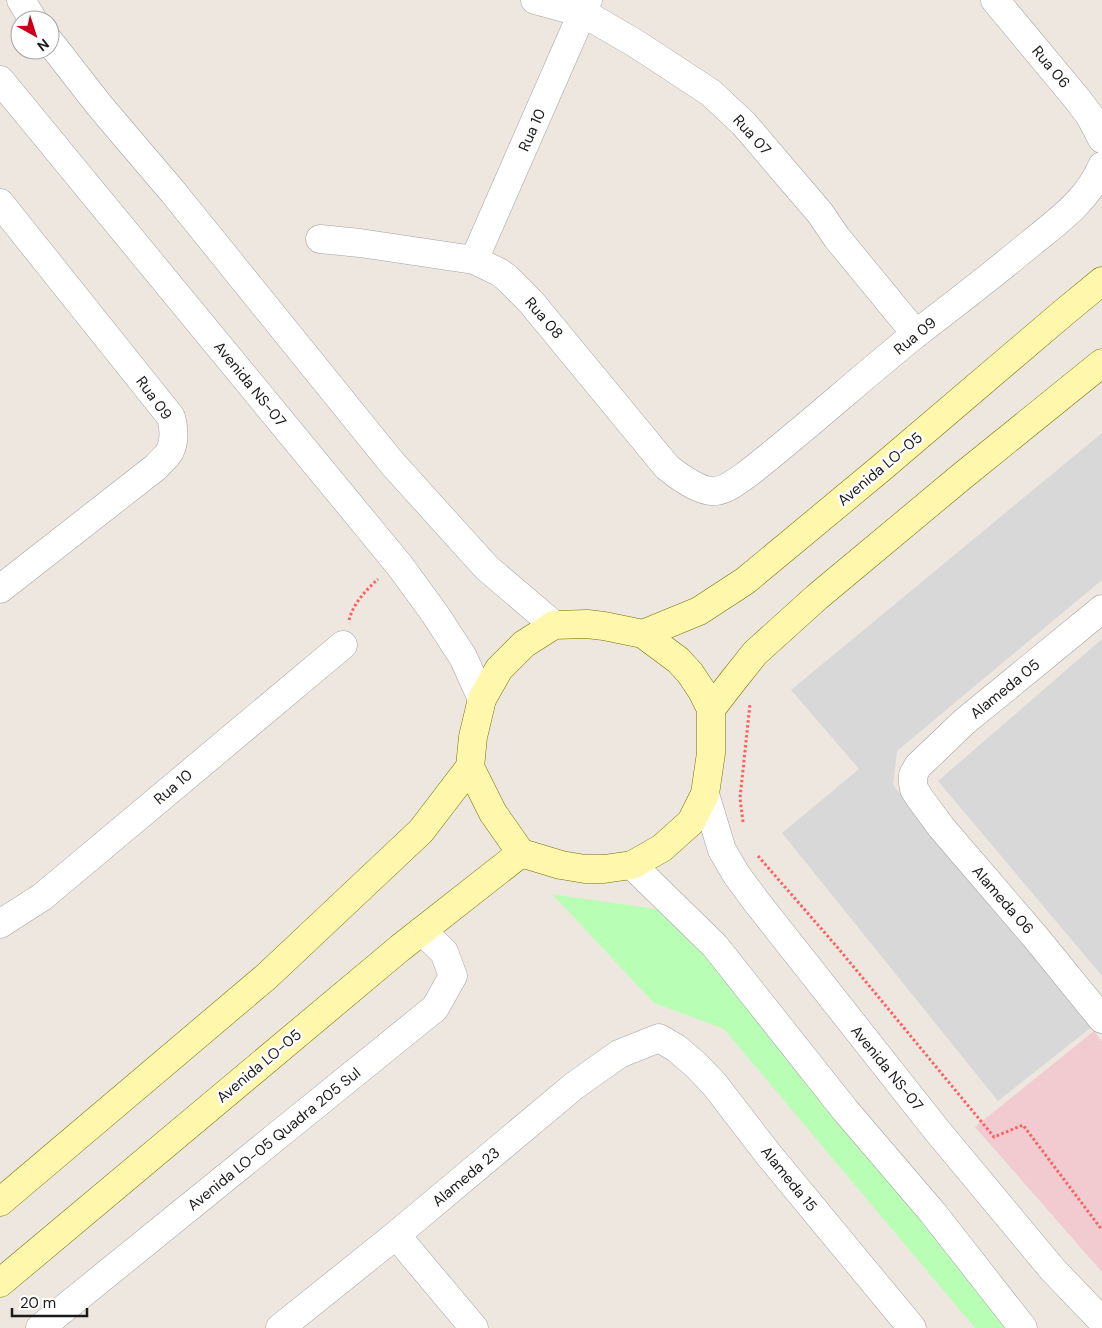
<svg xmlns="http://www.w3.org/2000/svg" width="1102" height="1328" viewBox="0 0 1102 1328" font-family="'DM Sans',sans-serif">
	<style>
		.residential { fill: #d9d8d8 }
		.commercial { fill: #f1cbcf }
		.park { fill: #b9feb5 }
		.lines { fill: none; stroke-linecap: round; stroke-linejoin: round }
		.minor-casing { stroke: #a2a2a2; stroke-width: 29 }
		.tertiary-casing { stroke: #a2a2a2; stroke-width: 29 }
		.secondary-casing { stroke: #747000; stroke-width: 29 }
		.path { stroke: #ff5f64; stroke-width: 3; stroke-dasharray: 2.5 2.5; stroke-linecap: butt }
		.minor { stroke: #fff; stroke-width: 28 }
		.tertiary { stroke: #fff; stroke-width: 28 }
		.secondary { stroke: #fff8ac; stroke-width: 28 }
		.labels { text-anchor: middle; stroke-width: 5; stroke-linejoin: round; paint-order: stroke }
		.street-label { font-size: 15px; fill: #1b1b1b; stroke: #fff }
	</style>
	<rect width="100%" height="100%" fill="#eee7df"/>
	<path class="residential" d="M1102,433V580L897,751L893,785L1093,1026L998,1101L782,833L859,769L791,690Z
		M1102,639V976L938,781Z"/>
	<path class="commercial" d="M1094,1031L1102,1042V1272L975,1127Z"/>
	<path class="park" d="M552,894C594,901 637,905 679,913L1031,1328H975L724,1029L654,1003Z"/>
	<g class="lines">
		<defs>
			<path id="minor" d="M535,0L583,13L635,43L711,93L744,124L820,213L837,238L916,334
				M995,0L1078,100L1090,116L1102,139
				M0,203L171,417C174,427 175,441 170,451C167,457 160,462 156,467L0,589
				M320,239L360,243L474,260L499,272L506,277L531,302L667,467C678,476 701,493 716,491C729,489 740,479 750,472C807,427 861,378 917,333C955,304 994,274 1031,243C1058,221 1088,200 1102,166
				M474,260L588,0
				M1102,609L964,722L918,766L913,775V783L914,789L919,797L941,827L1037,939L1102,1019
				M0,924L42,897L343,645
				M396,1235L474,1328
				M40,1328L435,1008L453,976L444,952L422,931
				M280,1328L396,1235L574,1086L619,1054L659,1038L676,1048L696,1065L715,1085L768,1154L912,1328"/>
			<path id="tertiary" d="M21,0L33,20
				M50,42L99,105L173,192L392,463L487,568L554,625
				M0,80L400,566L435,614L463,657L482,699
				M705,794L722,850L736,874L755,900L935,1128L1053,1270L1102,1321
				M632,865L715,946L845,1110L933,1213L1023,1328"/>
			<path id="secondary" d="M587,624L604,626L643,634L678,660L690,673L702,691L711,709V753L705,794L691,822L662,848L632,865L604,869H585L561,865L521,853L493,813L470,767L473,737L482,699L499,669L524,644L554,625Z
				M643,634L699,611L745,581L880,469L1062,314L1102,281
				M711,709L732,682L755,653L817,597L961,477L1102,363
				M0,1202L267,976L421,831L470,767
				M0,1283L400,948L521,853"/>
		</defs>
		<use href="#minor" class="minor-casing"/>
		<use href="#tertiary" class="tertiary-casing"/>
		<use href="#secondary" class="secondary-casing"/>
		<path class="path" d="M349,620C353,604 366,590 378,579
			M743,822L740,798L750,704
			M758,856L838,948L994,1137L1023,1125L1102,1230"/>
		<use href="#minor" class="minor"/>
		<use href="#tertiary" class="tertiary"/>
		<use href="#secondary" class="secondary"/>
	</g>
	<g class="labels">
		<g class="street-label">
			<text transform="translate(1051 67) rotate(50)" y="5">Rua 06</text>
			<text transform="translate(532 130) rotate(-66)" y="5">Rua 10</text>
			<text transform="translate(752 135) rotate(48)" y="5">Rua 07</text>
			<text transform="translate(544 318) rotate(49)" y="5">Rua 08</text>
			<text transform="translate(915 336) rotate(-39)" y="5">Rua 09</text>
			<text transform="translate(250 384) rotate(51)" y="5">Avenida NS-07</text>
			<text transform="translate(154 398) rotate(54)" y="5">Rua 09</text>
			<text transform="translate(880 469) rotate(-40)" y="5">Avenida LO-05</text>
			<text transform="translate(1005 689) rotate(-39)" y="5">Alameda 05</text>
			<text transform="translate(173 787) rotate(-40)" y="5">Rua 10</text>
			<text transform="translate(1003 900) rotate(49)" y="5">Alameda 06</text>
			<text transform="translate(259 1066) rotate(-40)" y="5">Avenida LO-05</text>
			<text transform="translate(887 1068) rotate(51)" y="5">Avenida NS-07</text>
			<text transform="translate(274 1139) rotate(-39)" y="5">Avenida LO-05 Quadra 205 Sul</text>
			<text transform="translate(466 1177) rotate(-40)" y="5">Alameda 23</text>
			<text transform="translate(789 1179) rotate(51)" y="5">Alameda 15</text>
		</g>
	</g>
	<g transform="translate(35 35) rotate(141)"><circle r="24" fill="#ffffff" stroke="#a4a4a4"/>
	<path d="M0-4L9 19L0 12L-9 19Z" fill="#c6001b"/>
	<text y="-8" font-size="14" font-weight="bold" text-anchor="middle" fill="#1b1b1b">N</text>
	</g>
	<path d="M12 1308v8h75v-8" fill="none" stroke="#1b1b1b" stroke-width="2.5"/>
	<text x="20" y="1308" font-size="15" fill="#1b1b1b" stroke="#ffffff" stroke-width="4" paint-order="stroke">20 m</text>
</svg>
